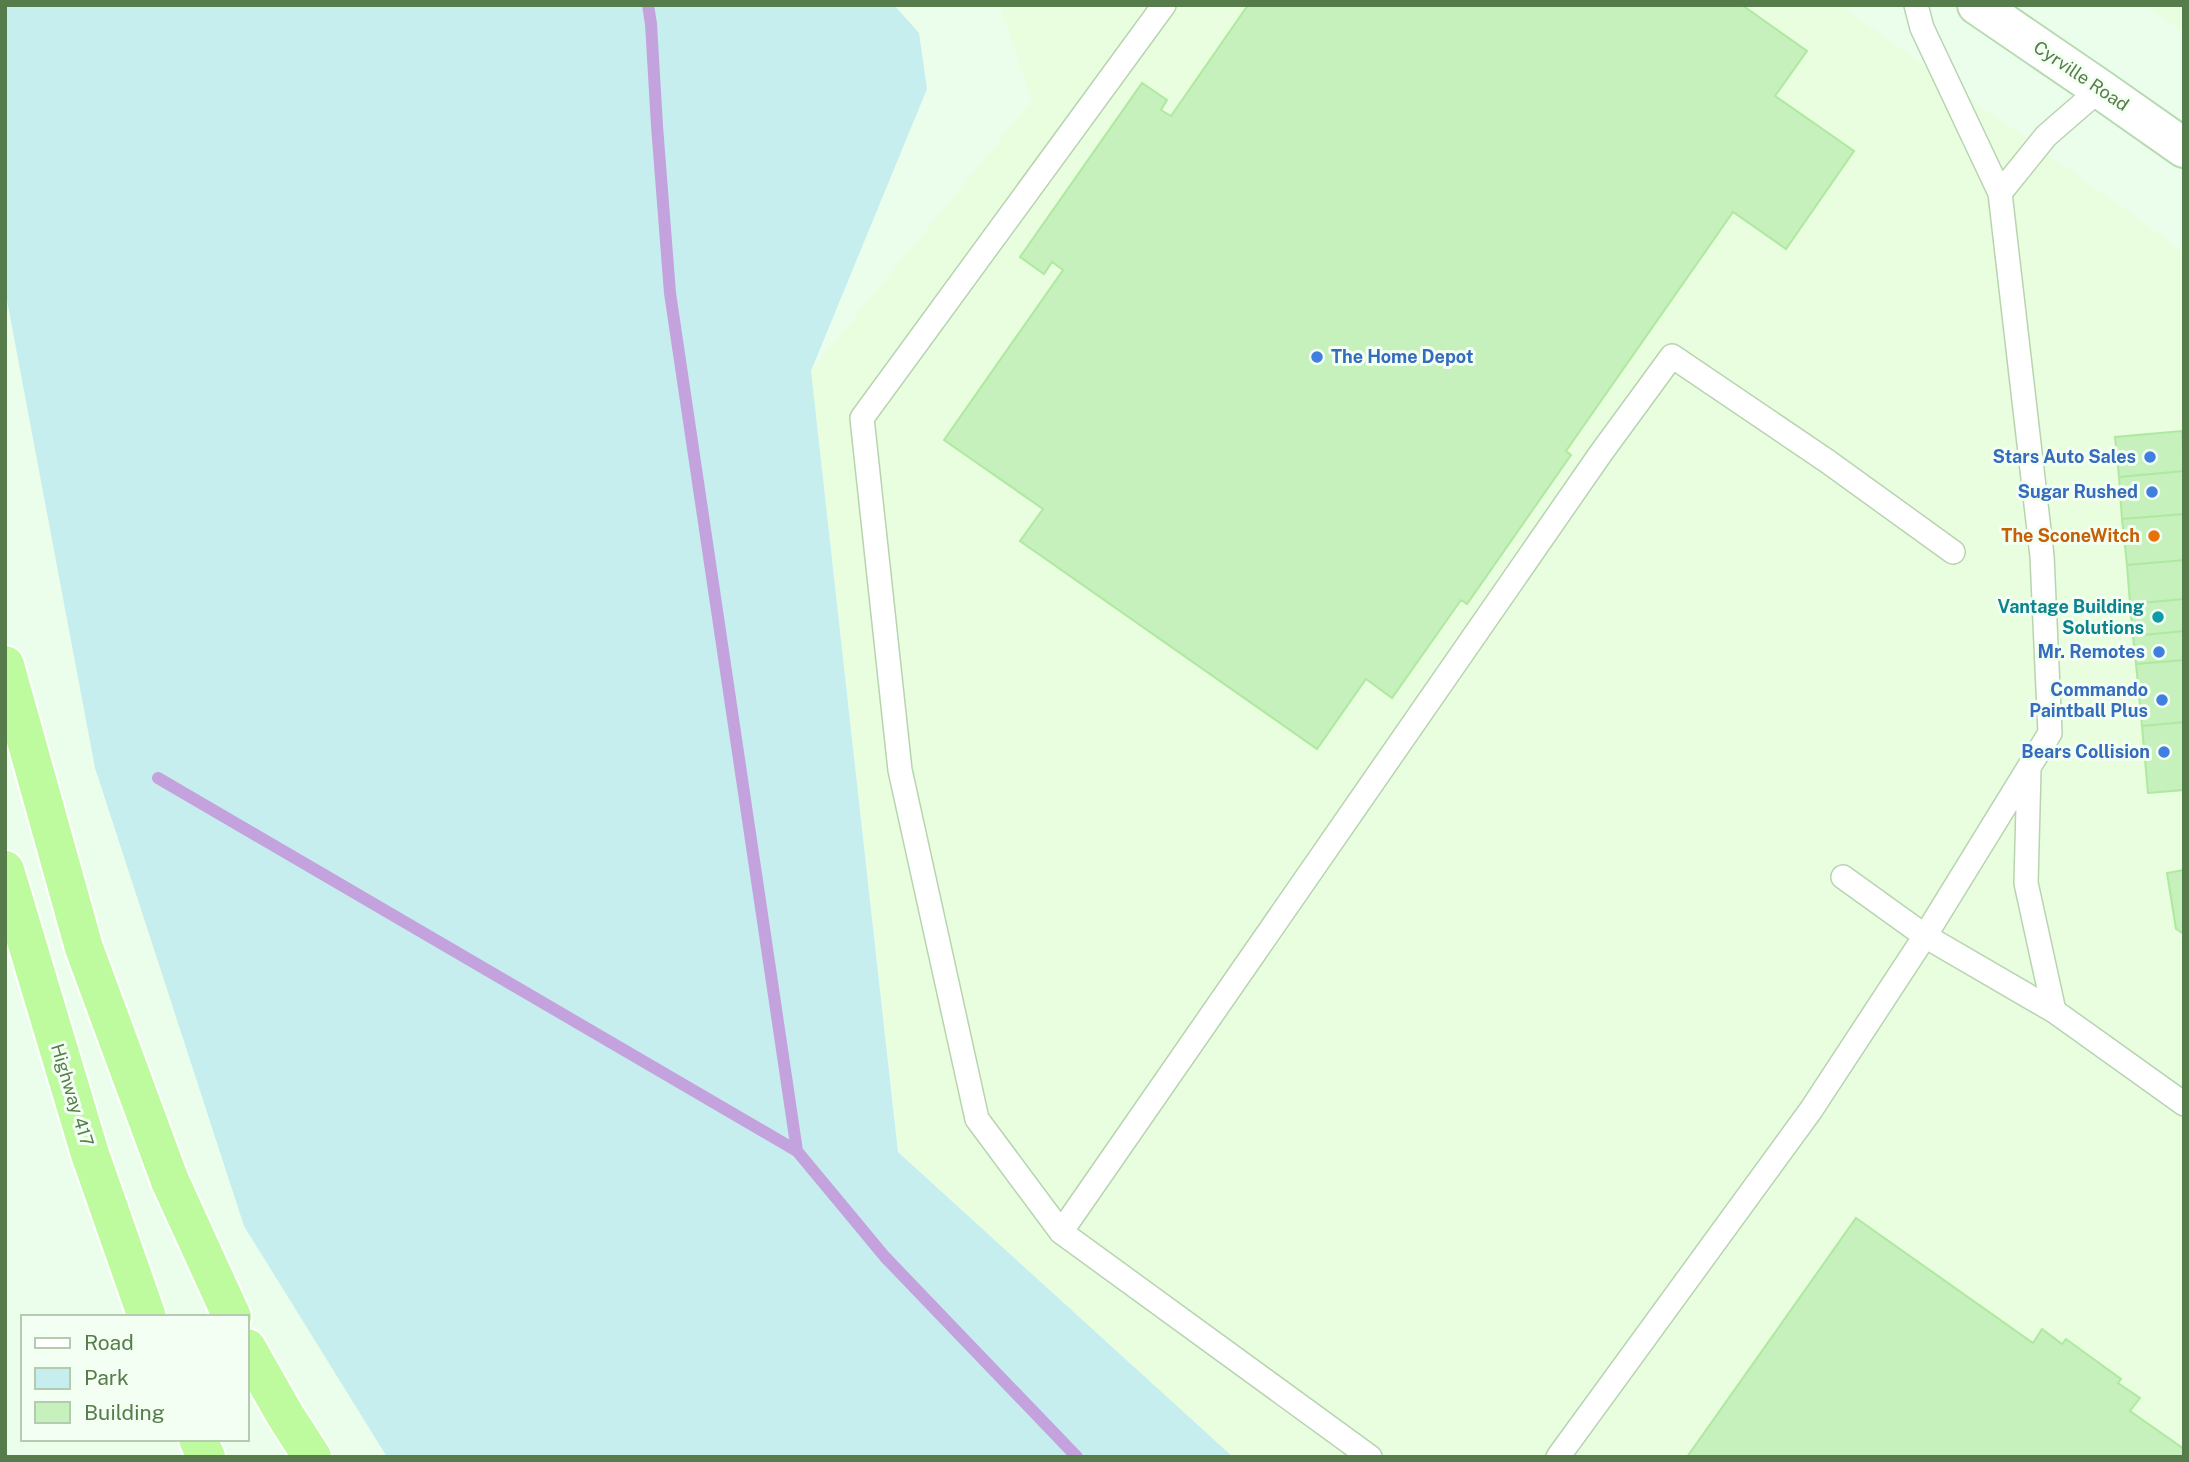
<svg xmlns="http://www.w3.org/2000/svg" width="2189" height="1462" viewBox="0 0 2189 1462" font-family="'Public Sans',sans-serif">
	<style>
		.commercial { fill: #e8fede }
		.green { fill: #c7eeee }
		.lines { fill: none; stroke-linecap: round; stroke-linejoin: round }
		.stream { stroke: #c3a2dd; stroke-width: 12 }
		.building { fill: #c6f0bc; stroke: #afe9a0; stroke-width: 2 }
		.service-casing { stroke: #b7d4b1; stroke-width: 26 }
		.secondary-casing { stroke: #b7dab1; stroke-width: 42 }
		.motorway-casing { stroke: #fff; stroke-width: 42 }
		.service { stroke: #fff; stroke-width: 23 }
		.secondary { stroke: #fff; stroke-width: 38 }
		.motorway { stroke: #befb9f; stroke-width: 38 }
		.shop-dot { fill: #3f7fe0; stroke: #f3fff3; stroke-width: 2.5 }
		.food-dot { fill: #e8710a; stroke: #f3fff3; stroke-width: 2.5 }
		.culture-dot { fill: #0f9aa8; stroke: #f3fff3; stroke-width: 2.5 }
		.labels { text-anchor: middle; stroke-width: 6; stroke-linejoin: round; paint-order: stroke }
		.street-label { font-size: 18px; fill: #577c4b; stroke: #f3fff3 }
		.shop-label { font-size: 18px; font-weight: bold; fill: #366cbe; stroke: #f3fff3; text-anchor: end }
		.food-label { font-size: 18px; font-weight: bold; fill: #c56008; stroke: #f3fff3; text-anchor: end }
		.culture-label { font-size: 18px; font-weight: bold; fill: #0d838f; stroke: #f3fff3; text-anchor: end }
	</style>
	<rect width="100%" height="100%" fill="#ebfeeb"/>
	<path class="commercial" d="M1000,5H1840L2184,252V1457H1233L899,1152L811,371L1032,101Z
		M2145,5H2184V33Z"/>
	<path class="green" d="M5,5H894L919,33L927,89L811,371L898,1152L1233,1457H387L244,1226L95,768L5,290Z"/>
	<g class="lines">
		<path class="stream" d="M648,5L651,24L657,126L670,293L797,1151L885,1257L1077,1457
			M158,778L797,1151"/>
	</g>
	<path class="building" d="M1248,5H1742L1807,51L1775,96L1854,151L1786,249L1733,212L1566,451L1571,455L1467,604L1461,600L1392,698L1366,679L1317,749L1020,541L1043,509L944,440L1063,270L1052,262L1044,274L1020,257L1142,83L1167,100L1161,110L1171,116Z
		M2182,431L2184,471L2119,477L2115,437Z
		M2184,471V514L2122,519L2119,477Z
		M2184,514V560L2127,565L2122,519Z
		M2184,560V599L2130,604L2127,565Z
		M2184,599V631L2133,636L2130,604Z
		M2184,631V660L2136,664L2133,636Z
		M2184,660V722L2142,726L2136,664Z
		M2184,722V790L2148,793L2142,726Z
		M2184,870V934L2176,929L2167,873Z
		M1856,1218L2033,1343L2042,1329L2062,1344L2066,1339L2121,1379L2118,1383L2140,1398L2130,1411L2184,1449V1457H1687Z"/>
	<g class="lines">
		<defs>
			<path id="service" d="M2000,193L2046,136L2100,89
				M2029,769L2026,883L2054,1011
				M1843,877L1925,936L2054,1011L2184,1104
				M1061,1232L977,1119L900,770L862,418L1164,5
				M1370,1457L1061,1232L1601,453L1672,356L1827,461L1953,552
				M1558,1457L1811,1110L1925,936L2050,733L2042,556L2000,193L1922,28L1916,5"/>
			<path id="secondary" d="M1977,5L2100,89L2184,148"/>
			<path id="motorway" d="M5,665L84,948L170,1181L232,1317
				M5,870L90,1154L147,1317
				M247,1348L285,1415L312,1457
				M198,1439L206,1457"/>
		</defs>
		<use href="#service" class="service-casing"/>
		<use href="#secondary" class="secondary-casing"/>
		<use href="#motorway" class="motorway-casing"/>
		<use href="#service" class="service"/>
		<use href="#secondary" class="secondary"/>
		<use href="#motorway" class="motorway"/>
	</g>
	<g class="shop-dot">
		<circle cx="1317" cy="357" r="7"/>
		<circle cx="2150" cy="457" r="7"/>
		<circle cx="2152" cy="492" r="7"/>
		<circle cx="2159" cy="652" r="7"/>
		<circle cx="2162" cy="700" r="7"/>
		<circle cx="2164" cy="752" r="7"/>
	</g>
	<circle class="food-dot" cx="2154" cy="536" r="7"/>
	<circle class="culture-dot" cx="2158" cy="617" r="7"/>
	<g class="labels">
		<g class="street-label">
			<text transform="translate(2081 76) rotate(34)" y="6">Cyrville Road</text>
			<text transform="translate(72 1095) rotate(73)" y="6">Highway 417</text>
		</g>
		<g class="shop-label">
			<text x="1331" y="363" text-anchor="start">The Home Depot</text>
			<text x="2136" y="463">Stars Auto Sales</text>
			<text x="2138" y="498">Sugar Rushed</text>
			<text x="2145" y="658">Mr. Remotes</text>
			<text x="2148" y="696">Commando<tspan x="2148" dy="21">Paintball Plus</tspan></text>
			<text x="2150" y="758">Bears Collision</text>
		</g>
		<g class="food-label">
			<text x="2140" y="542">The SconeWitch</text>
		</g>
		<g class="culture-label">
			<text x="2144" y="613">Vantage Building<tspan x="2144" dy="21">Solutions</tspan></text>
		</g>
	</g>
	<rect width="2189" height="1462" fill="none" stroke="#577c4b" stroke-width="14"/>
	<rect x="21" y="1315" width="228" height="126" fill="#f3fff3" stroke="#b5cbb0" stroke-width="2"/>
	<rect x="35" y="1338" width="35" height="10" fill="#ffffff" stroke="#b5cbb0" stroke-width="2"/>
	<text x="84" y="1350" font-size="21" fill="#577c4b">Road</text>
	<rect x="35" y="1368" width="35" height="21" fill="#c7eeee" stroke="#b5cbb0" stroke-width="2"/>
	<text x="84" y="1385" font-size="21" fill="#577c4b">Park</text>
	<rect x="35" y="1402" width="35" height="21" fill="#c6f0bc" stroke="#b5cbb0" stroke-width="2"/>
	<text x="84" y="1420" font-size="21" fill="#577c4b">Building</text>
</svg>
